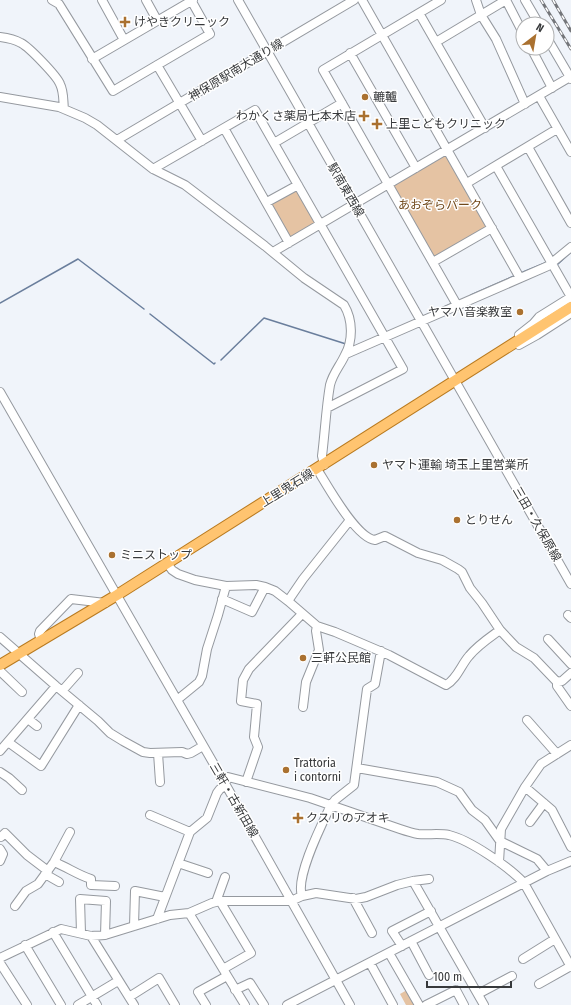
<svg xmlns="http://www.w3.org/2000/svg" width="571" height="1005" viewBox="0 0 571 1005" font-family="'Fira Sans Condensed','Noto Sans JP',sans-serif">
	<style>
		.green { fill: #e5c3a3 }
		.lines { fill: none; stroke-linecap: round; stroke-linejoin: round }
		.stream { stroke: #6a7e9c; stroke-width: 1.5 }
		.minor-casing { stroke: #95999f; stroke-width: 10 }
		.major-casing { stroke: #b97a1f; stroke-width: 12 }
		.minor { stroke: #fff; stroke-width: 8 }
		.major { stroke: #ffc470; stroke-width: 10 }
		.rail-casing { stroke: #74767a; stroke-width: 3 }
		.rail { stroke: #fff; stroke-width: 1.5; stroke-dasharray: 4.5; stroke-linecap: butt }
		.poi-dot { fill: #aa7130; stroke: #fff; stroke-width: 1.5 }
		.labels { text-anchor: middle; stroke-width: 3; stroke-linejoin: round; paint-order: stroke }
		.poi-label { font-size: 12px; fill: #37393b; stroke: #fff; text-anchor: start }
		.street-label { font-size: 12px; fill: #37393b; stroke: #fff }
		.park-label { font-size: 12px; fill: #71491b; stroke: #fff }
	</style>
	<rect width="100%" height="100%" fill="#f0f4fa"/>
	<path class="green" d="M445,155L448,156L487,228L435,257H433L394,188V185Z
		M298,189L316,222L292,238H289L271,205L272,202Z
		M407,990L416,1005H406L400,994Z"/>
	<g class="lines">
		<path class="stream" d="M558,264L571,252
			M523,272L545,263
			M471,295L514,276
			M0,303L78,259L144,309
			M433,312L451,304
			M150,314L214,364L215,363
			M221,360L264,318L346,344"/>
		<defs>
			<path id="minor" d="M52,0L59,4L113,91L210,34L191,0
				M102,0L124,40
				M146,0L157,20
				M238,0L571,584
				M362,0L520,278
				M441,0L323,70L457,305
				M476,0L481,15L496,39L525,104
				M506,0L523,33
				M525,0L539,24
				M419,13L485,128
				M0,37C8,38 14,39 21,43C29,47 57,76 60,84C64,92 63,101 64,109
				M547,38L571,79
				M436,42L506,0
				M531,48L552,88
				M350,53L416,168
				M92,59L193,0
				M157,65L202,141
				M539,96L571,152
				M0,97L59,107L85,118L97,125L153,169L185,185L265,246L304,278L344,305C353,320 353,341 345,355C340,366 333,373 330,385C326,408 325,432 322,456L324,465
				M224,128L289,243
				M117,140L354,0
				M274,143L342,103
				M528,147L571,223
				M496,166L571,297
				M153,169L255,110L403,369L327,408
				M467,183L557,129
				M267,202L298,185
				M273,252L570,77
				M433,262L492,228
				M519,335L533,324L539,317L571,297
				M519,345L537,335L571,313
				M346,354L548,266L571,247
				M0,392L223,780L350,1005
				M317,469C327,485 356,538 375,540L385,536L418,553L442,560L458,569L462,572L470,588L482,603L500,630L516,647L534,658L557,682V686L571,706
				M167,563L172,570L178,574L195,580L226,586L256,585L265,587L275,591L288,601L317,626L335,632L389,655L446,685C457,679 461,665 469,656C478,645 489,638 500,630
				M222,599L252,612L265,587
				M288,601L303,579L350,520
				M568,615L571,618
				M0,637L56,686L98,721L110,733L123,741L143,752L150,753L182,752L187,754L191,753L203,746
				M548,639L571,664
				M41,641L39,634L40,631L71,599L105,603
				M0,671L22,692
				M557,682L562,681L571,673
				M62,691L78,673
				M177,700L199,682L202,676L207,649L218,615L226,586
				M303,707L306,682L319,650L316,631L317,626
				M28,719L37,726
				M527,720L557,754
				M8,742L41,766L79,705
				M0,751L56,686
				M158,753L160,782
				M357,768L437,782L459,792L472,810L485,820L500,841L537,859L547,871
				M0,772L9,778L22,790
				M223,780L228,777L310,798L400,829C406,831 412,833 418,834C428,835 439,833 449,835C470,840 509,867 524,883L571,967
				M246,782L258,747L254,737L257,704L241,701L243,680L249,669L302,614
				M525,787L552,810L571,847
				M150,815L190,832
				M530,822L544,803
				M1,837L5,833L27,855L48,871
				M0,849L3,854L0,861
				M54,862C67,867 78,875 91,879V885L115,886
				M499,862L501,829L525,787L541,764L571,745
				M178,863L208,873
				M45,874L59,882
				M413,881L484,1005
				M302,896C295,877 322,824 331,805L335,800L354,785L367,689L375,684L381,651
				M353,898L372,933
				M220,901L251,953L223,969
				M216,902L225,877
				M15,906L26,891L38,884L54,862L70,832
				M189,913L245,1005
				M157,919L190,832L207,818L217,793L220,789L226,786
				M134,926L135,891L165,897
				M53,932L97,1005
				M81,933L80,899L106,901L105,935
				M91,936L134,1005
				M411,941L429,975
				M25,945L61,1005
				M402,946L392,931L431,911
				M389,953L419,1005
				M0,958L61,929L91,936L105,935L170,915L189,913L212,903L220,901H291L302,896L316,893L356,899L366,897L397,885L413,881L429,879
				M523,959L555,939
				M0,963L27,1005
				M370,963L393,1005
				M539,984L571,966
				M235,990L250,983L264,1005
				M478,994L512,976
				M129,997L159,978L175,1005
				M78,1005L118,981
				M206,1005L198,992L227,976
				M287,1005L547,871L571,861
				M426,1005L456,990L464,1005"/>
			<path id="major" d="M0,665L117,595L571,307"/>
		</defs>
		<use href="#minor" class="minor-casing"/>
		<use href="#major" class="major-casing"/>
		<use href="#minor" class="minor"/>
		<use href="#major" class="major"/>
		<defs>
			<path id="rail" d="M541,0L571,49
				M553,0L571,31"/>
		</defs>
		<use href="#rail" class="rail-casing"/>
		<use href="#rail" class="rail"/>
	</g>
	<g class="poi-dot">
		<path d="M123 16h4v4h4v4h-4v4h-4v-4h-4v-4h4z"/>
		<circle cx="365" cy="97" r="4"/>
		<path d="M362 110h4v4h4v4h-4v4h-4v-4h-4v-4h4z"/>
		<path d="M375 118h4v4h4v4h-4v4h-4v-4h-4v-4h4z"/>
		<circle cx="520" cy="312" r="4"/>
		<circle cx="374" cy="465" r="4"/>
		<circle cx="457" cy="520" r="4"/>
		<circle cx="112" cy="555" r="4"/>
		<circle cx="303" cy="658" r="4"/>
		<circle cx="286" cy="770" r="4"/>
		<path d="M296 812h4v4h4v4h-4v4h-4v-4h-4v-4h4z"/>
	</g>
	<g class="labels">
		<g class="poi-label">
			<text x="134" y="26">けやきクリニック</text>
			<text x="373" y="101">轆轤</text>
			<text x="356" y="120" text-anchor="end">わかくさ薬局七本木店</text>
			<text x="386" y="128">上里こどもクリニック</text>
			<text x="512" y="316" text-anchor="end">ヤマハ音楽教室</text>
			<text x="382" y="469">ヤマト運輸 埼玉上里営業所</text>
			<text x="465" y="524">とりせん</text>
			<text x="120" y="559">ミニストップ</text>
			<text x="311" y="662">三軒公民館</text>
			<text x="294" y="767">Trattoria<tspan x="294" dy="14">i contorni</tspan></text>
			<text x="306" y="822">クスリのアオキ</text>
		</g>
		<g class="street-label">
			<text transform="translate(236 70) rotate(-31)" y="4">神保原駅南大通り線</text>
			<text transform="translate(346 190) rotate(60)" y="4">駅南東西線</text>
			<text transform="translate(287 488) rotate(-32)" y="4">上里鬼石線</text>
			<text transform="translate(537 524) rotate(60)" y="4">三田・久保原線</text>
			<text transform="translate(234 800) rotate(60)" y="4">三軒・古新田線</text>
		</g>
		<g class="park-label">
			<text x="440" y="209">あおぞらパーク</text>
		</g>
	</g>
	<g transform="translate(535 36) rotate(31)"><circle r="19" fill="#ffffff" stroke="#afb0b1"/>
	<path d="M0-3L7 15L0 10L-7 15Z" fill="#aa7130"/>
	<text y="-6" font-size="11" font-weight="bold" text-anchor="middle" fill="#37393b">N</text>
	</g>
	<path d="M427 981v6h84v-6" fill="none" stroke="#37393b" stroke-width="2"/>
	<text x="433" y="981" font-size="12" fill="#37393b" stroke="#ffffff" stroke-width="3" paint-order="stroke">100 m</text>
</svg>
